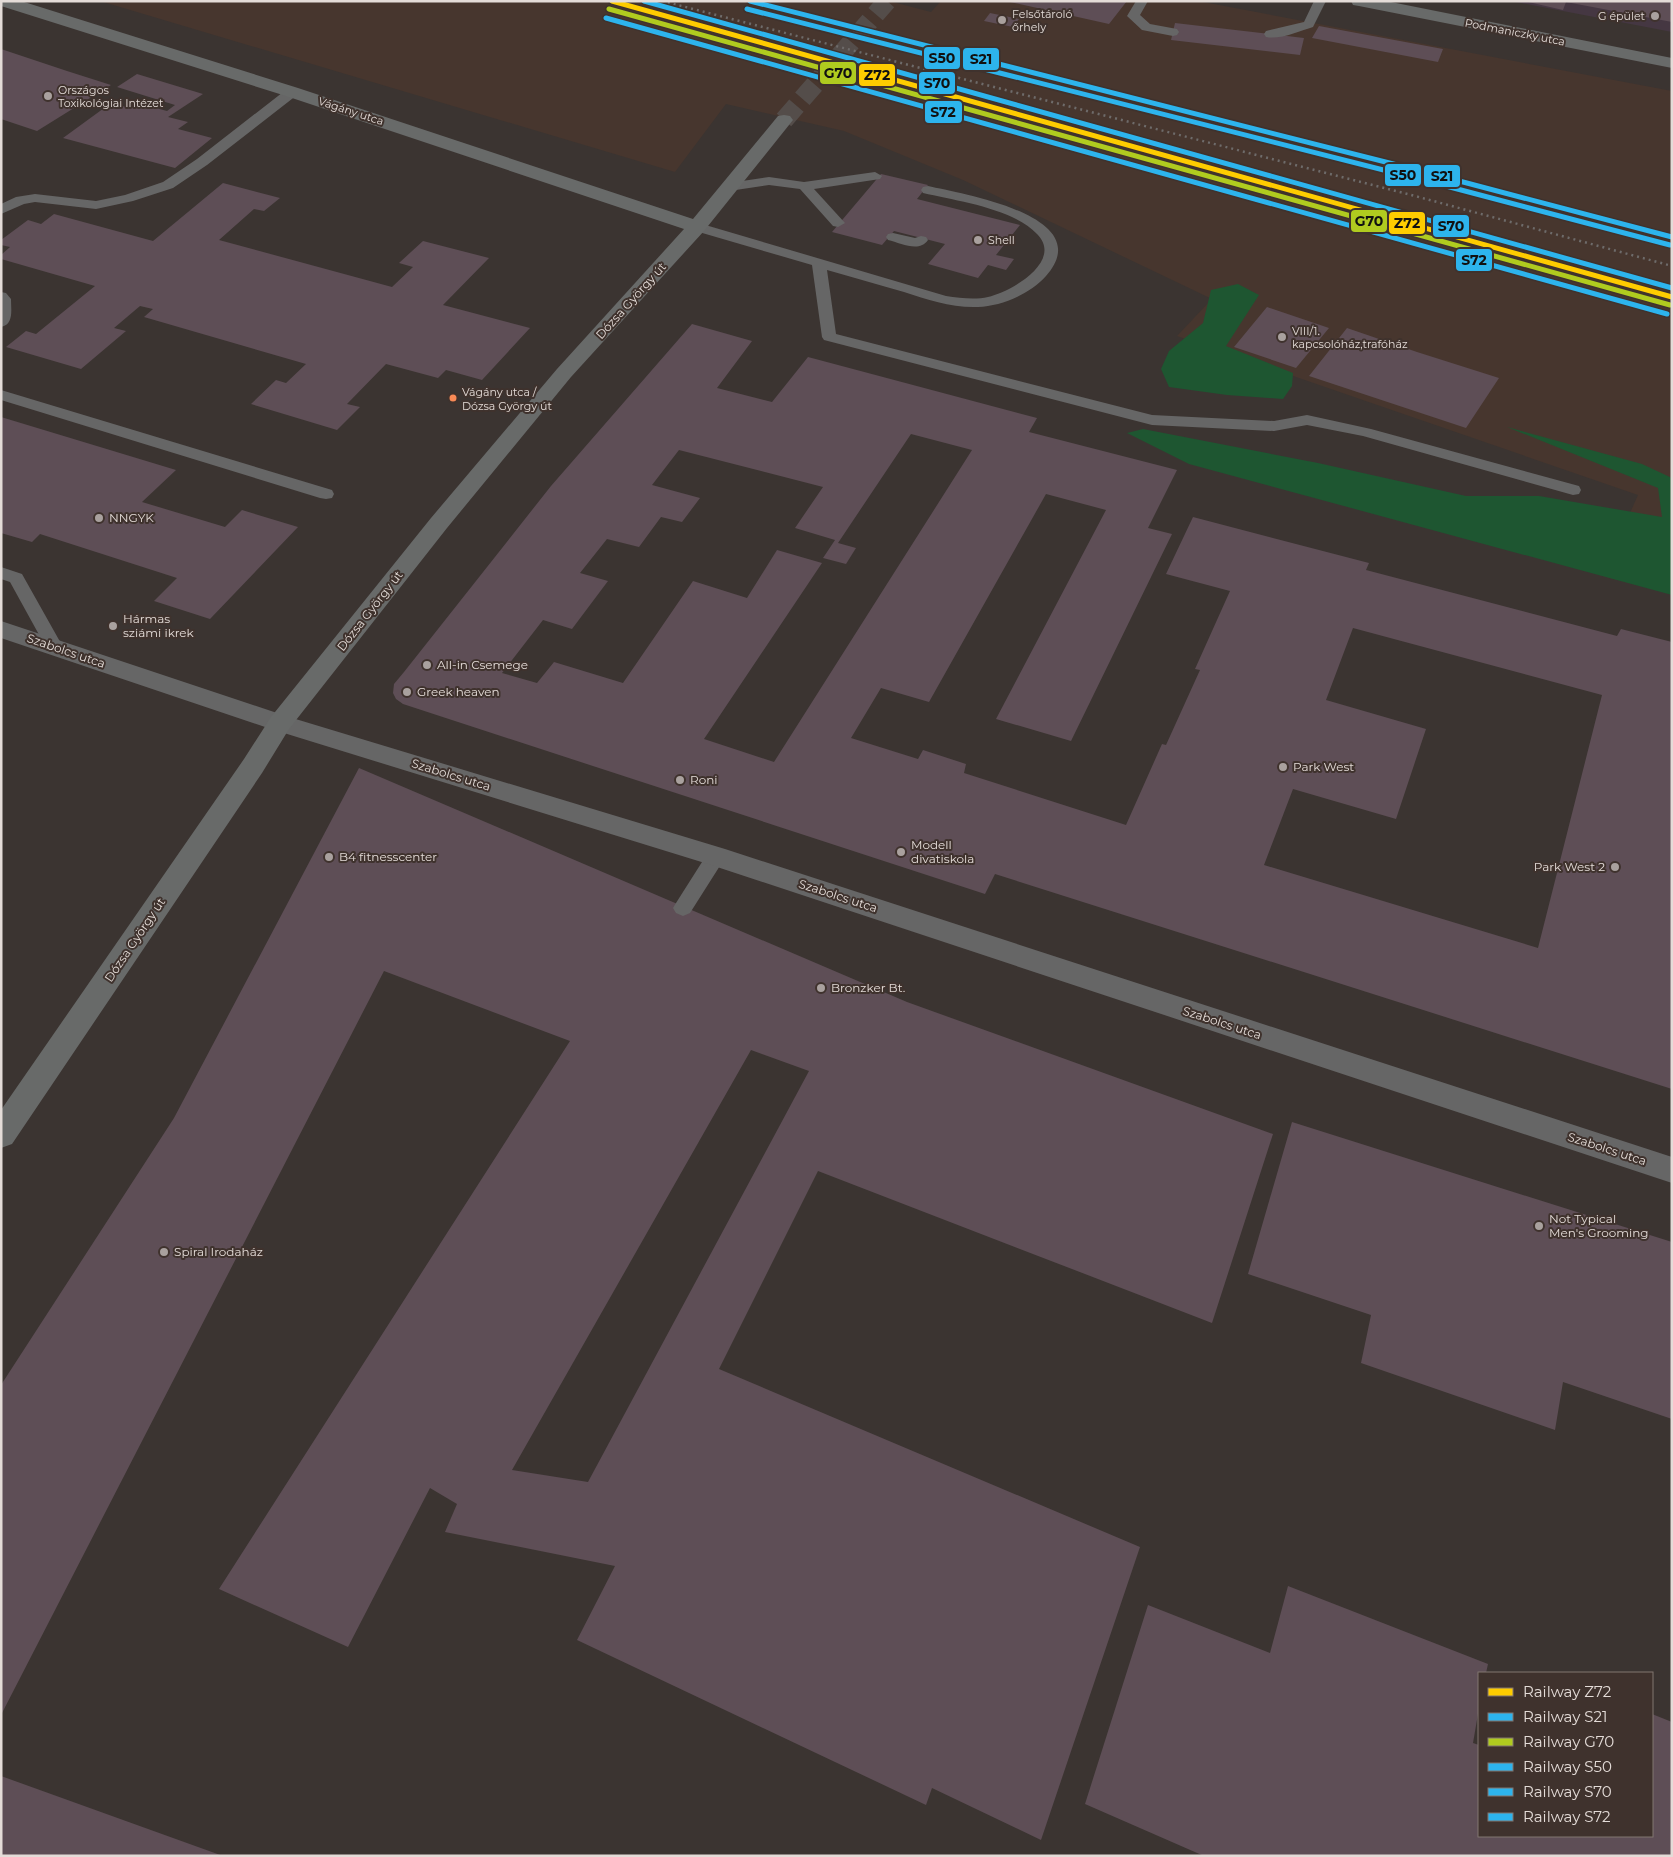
<svg xmlns="http://www.w3.org/2000/svg" width="1673" height="1857" viewBox="0 0 1673 1857" font-family="Montserrat,sans-serif">
	<style>
		.built { fill: #47362e }
		.medical { fill: #453742 }
		.green { fill: #1e5631 }
		.building { fill: #5e4e56; fill-rule: evenodd }
		.lines { fill: none; stroke-linecap: round; stroke-linejoin: round }
		.secondary-tunnel { stroke: #544d4a; stroke-width: 19; stroke-dasharray: 19 9; stroke-linecap: butt }
		.lane { fill: #666; fill-rule: evenodd }
		.street { fill: #666; fill-rule: evenodd }
		.secondary { fill: #686a69; fill-rule: evenodd }
		.rail { stroke: #6e6b6a; stroke-width: 2.5; stroke-dasharray: 2 4; stroke-linecap: butt }
		.rail-1-casing { stroke: #3f322d; stroke-width: 8 }
		.rail-2-casing { stroke: #3f322d; stroke-width: 8 }
		.rail-3-casing { stroke: #3f322d; stroke-width: 8 }
		.rail-4-casing { stroke: #3f322d; stroke-width: 8 }
		.rail-5-casing { stroke: #3f322d; stroke-width: 8 }
		.rail-6-casing { stroke: #3f322d; stroke-width: 8 }
		.rail-1 { stroke: #fecc00; stroke-width: 5 }
		.rail-2 { stroke: #2db4ed; stroke-width: 5 }
		.rail-3 { stroke: #b0cb1f; stroke-width: 5 }
		.rail-4 { stroke: #2db4ed; stroke-width: 5 }
		.rail-5 { stroke: #2db4ed; stroke-width: 5 }
		.rail-6 { stroke: #2db4ed; stroke-width: 5 }
		.poi-dot { fill: #a9a19e; stroke: #3f322d; stroke-width: 2 }
		.bus-dot { fill: #f98a56; stroke: #3f322d; stroke-width: 2 }
		.labels { text-anchor: middle; stroke-width: 4; stroke-linejoin: round; paint-order: stroke }
		.far-poi-label { font-size: 11px; fill: #e4dcd8; stroke: #3f322d; text-anchor: start }
		.far-street-label { font-size: 11px; fill: #e4dcd8; stroke: #3f322d }
		.bus-label { font-size: 11px; fill: #e4dcd8; stroke: #3f322d; text-anchor: start }
		.street-label { font-size: 12px; fill: #e4dcd8; stroke: #3f322d }
		.poi-label { font-size: 12px; fill: #e4dcd8; stroke: #3f322d; text-anchor: start }
		.line-badge { stroke: #3f322d; stroke-width: 2 }
		.pale-badge-label { font-size: 14px; text-anchor: middle; font-weight: bold; fill: #111 }
	</style>
	<rect width="100%" height="100%" fill="#3b3431"/>
	<path class="built" d="M100,1H889L931,12L941,1H1198L1672,91V594L1602,576L1638,495L1177,336L1212,299L963,180L844,131L726,104L675,172Z"/>
	<path class="medical" d="M1511,1H1672V32Z"/>
	<path class="green" d="M1238,284L1259,295L1226,346L1293,373L1292,386L1283,399L1227,395L1169,387L1161,369L1169,351L1203,323L1211,290Z
		M1507,427L1642,464L1672,478V595L1189,464L1127,433L1143,429L1318,463L1466,496H1539L1662,517L1658,488Z"/>
	<path class="building" d="M1006,1H1127L1109,24Z
		M1524,1H1672V22L1566,2L1563,10Z
		M990,13L1019,19L1013,27L984,21Z
		M1175,23L1304,38L1300,55L1171,40Z
		M1319,26L1443,49L1438,62L1312,38Z
		M1,49L67,71L111,85L37,131L1,119Z
		M137,74L203,94L168,117L188,122L178,129L212,138L175,168L63,138L111,103L130,108L137,103L167,111L175,105L117,87Z
		M881,174L928,185L917,199L1020,225L996,255L1014,259L1006,270L988,265L978,278L928,264L945,244L894,231L882,245L832,232Z
		M223,183L280,198L264,211L254,209L219,240L392,287L413,267L399,263L423,241L489,258L443,305L530,328L482,380L446,370L438,378L386,364L347,404L360,407L337,430L251,404L276,380L286,383L306,364L144,317L153,309L140,306L114,328L126,331L81,369L6,347L26,331L36,334L95,286L1,259V255L10,247L1,245V240L28,220L41,224L54,214L153,241Z
		M1267,307L1329,328L1296,368L1234,347Z
		M692,324L752,341L717,388L772,402L808,357L1037,418L1029,432L1177,470L1148,528L1172,534L1071,741L996,719L1106,510L1046,494L929,702L881,688L851,738L918,759L923,750L966,764L964,773L1126,825L1162,744L1166,745L1200,670L1195,669L1230,591L1166,574L1193,517L1369,563L1366,570L1617,636L1621,629L1672,642V1089L995,874L985,894L403,704L396,699L393,693L394,684L404,672L551,486ZM911,434L972,450L774,762L704,739L822,563L777,550L747,598L693,581L623,683L554,662L537,683L502,673L543,620L572,629L608,581L580,573L607,539L639,547L661,517L682,522L700,498L652,485L679,450L823,487L795,528L835,540L823,558L846,564L856,548L838,543ZM1353,628L1602,695L1538,948L1264,865L1293,789L1396,819L1426,729L1326,700Z
		M1347,328L1417,352L1499,378L1466,428L1309,376Z
		M1,417L176,470L142,502L225,527L242,510L298,527L210,619L154,601L177,578L40,534L32,542L1,533Z
		M359,768L907,1002L1273,1134L1212,1323L818,1171L719,1369L1140,1547L1041,1840L932,1788L926,1805L577,1640L615,1566L445,1532L457,1504L430,1488L348,1647L219,1589L570,1041L384,971L1,1715V1385L174,1118ZM751,1050L809,1071L588,1482L512,1470Z
		M1292,1122L1672,1242V1419L1563,1382L1555,1430L1361,1363L1371,1315L1248,1274Z
		M1288,1586L1488,1664L1486,1673H1479V1708L1473,1743L1479,1745V1836H1652V1714L1672,1722V1856H1204L1085,1804L1148,1605L1270,1653Z
		M1,1776L223,1856H1Z"/>
	<g class="lines">
		<path class="secondary-tunnel" d="M784,120L887,1"/>
		<path class="lane" d="M1136,1H1148L1140,15L1150,24L1177,29L1179,32L1177,35L1173,36L1142,30L1127,16Z
			M1314,1H1326L1313,27C1300,31 1280,40 1266,37L1264,34L1266,31L1304,22Z
			M292,88L298,92L297,95L207,165L173,188L133,201L96,209L35,202L24,204L1,214V204L16,197L35,194L96,201L125,195L163,182L197,159L287,89Z
			M875,172L882,176L880,179L814,189L845,223L838,227L833,226L800,189L769,185L729,191L722,187L729,183L769,177L804,182Z
			M928,186C963,194 1099,216 1046,276C1030,294 1002,306 978,307C952,308 928,300 904,292C878,285 853,277 827,270L836,334L1152,415L1274,421L1307,415L1371,429L1579,486L1581,490L1579,494L1573,495L1363,436L1307,425L1274,431L1152,425L824,340L822,337L812,265L692,230L690,227L697,223L702,224L946,296C960,298 975,300 988,297C1011,292 1064,261 1037,234C1012,208 957,201 923,193L921,190L923,187Z
			M893,233L915,238L921,236L926,237L928,240C919,253 901,243 888,240L886,237L888,234Z
			M1,292L6,293L11,299C11,310 14,324 1,327Z
			M1,390L332,490L334,494L332,498L326,499L320,498L1,400Z
			M1,567L22,574L63,647L60,651L54,653L48,651L10,582L1,579Z
			M716,849L723,851L726,856L723,861L690,913L683,916L676,913L673,908L676,903L709,851Z"/>
		<path class="street" d="M1,621L289,717L725,849L1672,1157V1183L708,864L271,729L1,638Z"/>
		<path class="secondary" d="M1,1H21L298,88L693,219L778,116L784,115L790,116L793,120L704,231L571,377L447,528L289,729L262,773L12,1144L1,1148V1110L244,759L271,717L431,518L557,369L684,229L286,96L1,6Z
			M1351,1H1386L1672,58V68L1359,6L1353,5Z"/>
		<path class="rail" d="M662,1L1415,196L1672,266"/>
		<defs>
			<path id="rail-1" d="M612,1L1672,297"/>
			<path id="rail-2" d="M750,1L1429,173L1672,237"/>
			<path id="rail-3" d="M609,9L1670,305"/>
			<path id="rail-4" d="M747,9L1427,181L1670,245"/>
			<path id="rail-5" d="M644,1L1672,288"/>
			<path id="rail-6" d="M606,18L1667,314"/>
		</defs>
		<use href="#rail-1" class="rail-1-casing"/>
		<use href="#rail-2" class="rail-2-casing"/>
		<use href="#rail-3" class="rail-3-casing"/>
		<use href="#rail-4" class="rail-4-casing"/>
		<use href="#rail-5" class="rail-5-casing"/>
		<use href="#rail-6" class="rail-6-casing"/>
		<use href="#rail-1" class="rail-1"/>
		<use href="#rail-2" class="rail-2"/>
		<use href="#rail-3" class="rail-3"/>
		<use href="#rail-4" class="rail-4"/>
		<use href="#rail-5" class="rail-5"/>
		<use href="#rail-6" class="rail-6"/>
	</g>
	<g class="poi-dot">
		<circle cx="1655" cy="16" r="5"/>
		<circle cx="1002" cy="20" r="5"/>
		<circle cx="48" cy="96" r="5"/>
		<circle cx="978" cy="240" r="5"/>
		<circle cx="1282" cy="337" r="5"/>
		<circle cx="99" cy="518" r="5"/>
		<circle cx="113" cy="626" r="5"/>
		<circle cx="427" cy="665" r="5"/>
		<circle cx="407" cy="692" r="5"/>
		<circle cx="1283" cy="767" r="5"/>
		<circle cx="680" cy="780" r="5"/>
		<circle cx="901" cy="852" r="5"/>
		<circle cx="329" cy="857" r="5"/>
		<circle cx="1615" cy="867" r="5"/>
		<circle cx="821" cy="988" r="5"/>
		<circle cx="1539" cy="1226" r="5"/>
		<circle cx="164" cy="1252" r="5"/>
	</g>
	<circle class="bus-dot" cx="453" cy="398" r="4.5"/>
	<g class="labels">
		<g class="far-poi-label">
			<text x="1012" y="18">Felsőtároló<tspan x="1012" dy="13">őrhely</tspan></text>
			<text x="1645" y="20" text-anchor="end">G épület</text>
			<text x="58" y="94">Országos<tspan x="58" dy="13">Toxikológiai Intézet</tspan></text>
			<text x="988" y="244">Shell</text>
			<text x="1292" y="335">VIII/1.<tspan x="1292" dy="13">kapcsolóház,trafóház</tspan></text>
		</g>
		<g class="far-street-label">
			<text transform="translate(1515 32) rotate(11)" y="4">Podmaniczky utca</text>
			<text transform="translate(351 111) rotate(18)" y="4">Vágány utca</text>
		</g>
		<g class="bus-label">
			<text x="462" y="396">Vágány utca /<tspan x="462" dy="14">Dózsa György út</tspan></text>
		</g>
		<g class="street-label">
			<text transform="translate(631 301) rotate(-48)" y="4">Dózsa György út</text>
			<text transform="translate(370 611) rotate(-52)" y="4">Dózsa György út</text>
			<text transform="translate(66 651) rotate(19)" y="4">Szabolcs utca</text>
			<text transform="translate(451 775) rotate(17)" y="4">Szabolcs utca</text>
			<text transform="translate(838 896) rotate(18)" y="4">Szabolcs utca</text>
			<text transform="translate(135 940) rotate(-56)" y="4">Dózsa György út</text>
			<text transform="translate(1222 1023) rotate(18)" y="4">Szabolcs utca</text>
			<text transform="translate(1607 1149) rotate(18)" y="4">Szabolcs utca</text>
		</g>
		<g class="poi-label">
			<text x="109" y="522">NNGYK</text>
			<text x="123" y="623">Hármas<tspan x="123" dy="14">sziámi ikrek</tspan></text>
			<text x="437" y="669">All-in Csemege</text>
			<text x="417" y="696">Greek heaven</text>
			<text x="1293" y="771">Park West</text>
			<text x="690" y="784">Roni</text>
			<text x="911" y="849">Modell<tspan x="911" dy="14">divatiskola</tspan></text>
			<text x="339" y="861">B4 fitnesscenter</text>
			<text x="1605" y="871" text-anchor="end">Park West 2</text>
			<text x="831" y="992">Bronzker Bt.</text>
			<text x="1549" y="1223">Not Typical<tspan x="1549" dy="14">Men's Grooming</tspan></text>
			<text x="174" y="1256">Spiral Irodaház</text>
		</g>
	</g>
	<g class="line-badge">
		<rect x="923" y="46" width="38" height="24" rx="5" fill="#2db4ed"/>
		<rect x="962" y="47" width="38" height="24" rx="5" fill="#2db4ed"/>
		<rect x="819" y="61" width="38" height="24" rx="5" fill="#b0cb1f"/>
		<rect x="858" y="63" width="38" height="24" rx="5" fill="#fecc00"/>
		<rect x="918" y="71" width="38" height="24" rx="5" fill="#2db4ed"/>
		<rect x="924" y="100" width="39" height="24" rx="5" fill="#2db4ed"/>
		<rect x="1384" y="163" width="38" height="24" rx="5" fill="#2db4ed"/>
		<rect x="1423" y="164" width="38" height="24" rx="5" fill="#2db4ed"/>
		<rect x="1350" y="209" width="38" height="24" rx="5" fill="#b0cb1f"/>
		<rect x="1388" y="211" width="38" height="24" rx="5" fill="#fecc00"/>
		<rect x="1432" y="214" width="38" height="24" rx="5" fill="#2db4ed"/>
		<rect x="1455" y="248" width="38" height="24" rx="5" fill="#2db4ed"/>
	</g>
	<g class="pale-badge-label">
		<text x="942" y="63">S50</text>
		<text x="981" y="64">S21</text>
		<text x="838" y="78">G70</text>
		<text x="877" y="80">Z72</text>
		<text x="937" y="88">S70</text>
		<text x="943" y="117">S72</text>
		<text x="1403" y="180">S50</text>
		<text x="1442" y="181">S21</text>
		<text x="1369" y="226">G70</text>
		<text x="1407" y="228">Z72</text>
		<text x="1451" y="231">S70</text>
		<text x="1474" y="265">S72</text>
	</g>
	<rect width="1673" height="1857" fill="none" stroke="#e4dcd8" stroke-width="5"/>
	<rect x="1478" y="1672" width="175" height="165" fill="#3f322d" stroke="#817671"/>
	<rect x="1488" y="1688" width="25" height="8" fill="#fecc00" stroke="#817671"/>
	<text x="1523" y="1697" font-size="15" fill="#e4dcd8">Railway Z72</text>
	<rect x="1488" y="1713" width="25" height="8" fill="#2db4ed" stroke="#817671"/>
	<text x="1523" y="1722" font-size="15" fill="#e4dcd8">Railway S21</text>
	<rect x="1488" y="1738" width="25" height="8" fill="#b0cb1f" stroke="#817671"/>
	<text x="1523" y="1747" font-size="15" fill="#e4dcd8">Railway G70</text>
	<rect x="1488" y="1763" width="25" height="8" fill="#2db4ed" stroke="#817671"/>
	<text x="1523" y="1772" font-size="15" fill="#e4dcd8">Railway S50</text>
	<rect x="1488" y="1788" width="25" height="8" fill="#2db4ed" stroke="#817671"/>
	<text x="1523" y="1797" font-size="15" fill="#e4dcd8">Railway S70</text>
	<rect x="1488" y="1813" width="25" height="8" fill="#2db4ed" stroke="#817671"/>
	<text x="1523" y="1822" font-size="15" fill="#e4dcd8">Railway S72</text>
</svg>
